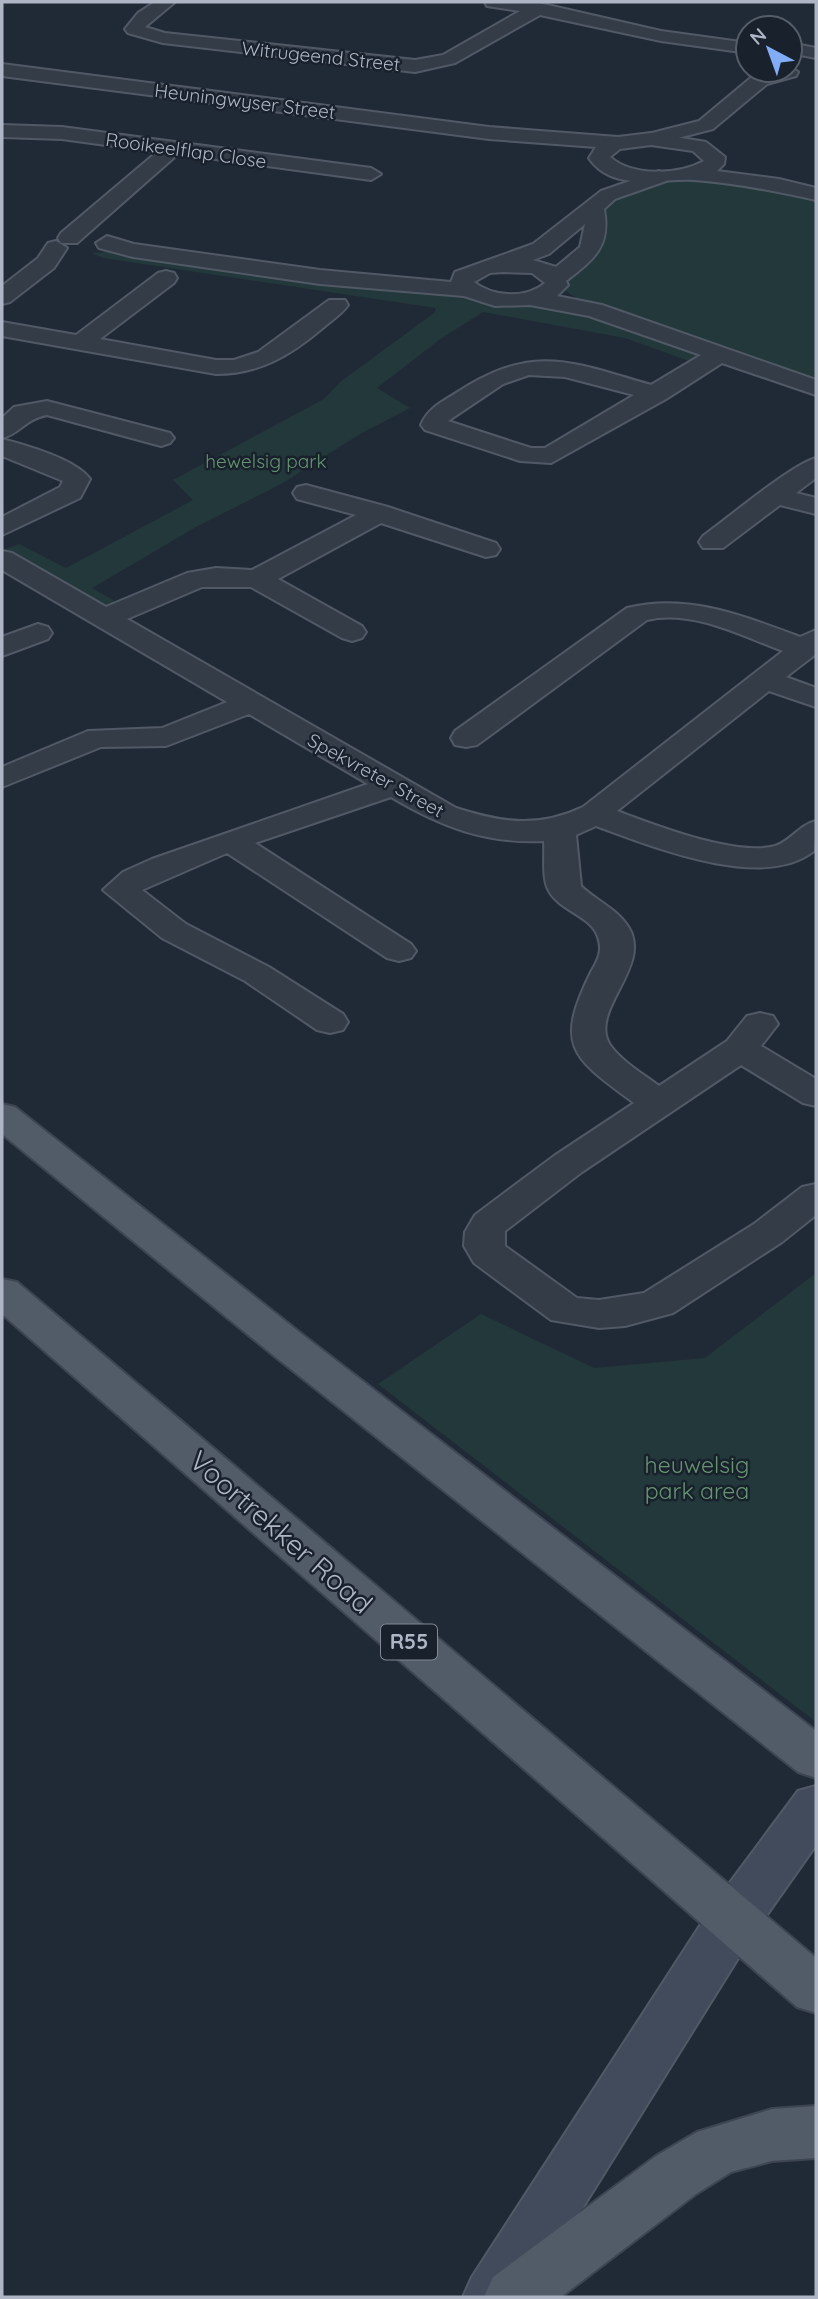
<svg xmlns="http://www.w3.org/2000/svg" width="818" height="2299" viewBox="0 0 818 2299" font-family="Quicksand,sans-serif">
	<style>
		.green { fill: #23383a }
		.lines { fill: none; stroke-linecap: round; stroke-linejoin: round }
		.minor-casing { stroke: #515966; stroke-width: 4 }
		.tertiary-casing { stroke: #515966; stroke-width: 4 }
		.secondary-casing { stroke: #515966; stroke-width: 4 }
		.primary-casing { stroke: #3d4552; stroke-width: 4 }
		.minor { fill: #343c48; fill-rule: evenodd }
		.tertiary { fill: #343c48; fill-rule: evenodd }
		.secondary { fill: #424b5b; fill-rule: evenodd }
		.primary { fill: #525b68; fill-rule: evenodd }
		.labels { text-anchor: middle; stroke-width: 5; stroke-linejoin: round; paint-order: stroke }
		.far-street-label { font-size: 19px; fill: #aeb6c5; stroke: #19212c }
		.far-park-label { font-size: 19px; fill: #669571; stroke: #19212c }
		.shield { fill: #19212c; stroke: #818997; stroke-width: 2 }
		.shield-label { font-size: 21px; font-weight: bold; fill: #aeb6c5 }
		.park-label { font-size: 23px; fill: #669571; stroke: #19212c }
		.near-street-label { font-size: 28px; fill: #aeb6c5; stroke: #19212c }
	</style>
	<rect width="100%" height="100%" fill="#202a37"/>
	<path class="green" d="M700,175L761,182L816,198V385L720,354L703,366L625,338L483,312L439,340L377,388L410,408L360,434L283,483L196,527L92,588L118,603L92,610L2,559V550L19,544L66,568L193,500L173,480L324,399L340,382L434,313L436,308L103,258L92,253L133,250L594,310L557,285L589,253L608,195Z
		M816,1273V1722L378,1384L481,1314L594,1368L705,1358Z"/>
	<g class="lines">
		<defs>
			<path id="minor" d="M155,2H175L145,27L165,33L415,60L443,55L520,11L487,6L485,2L539,3L661,31L748,43V53L661,41L540,15L455,63L415,72L163,43L128,33L125,29L138,13Z
				M790,43L816,48V58L790,53Z
				M790,67L798,72L796,76L767,84L713,129L651,145L641,139L644,135L699,121L753,76L790,70Z
				M2,125L62,127L371,168L381,174L371,180L178,154L77,243H61L58,238L61,233L157,152L62,139L2,137Z
				M659,171L669,177L666,181L615,199L604,209C611,247 594,259 566,281L568,285L557,296L602,305L816,380V395L722,363L666,399L551,463L520,461L425,430L421,425C428,408 442,402 456,393C533,343 569,361 651,385L701,355L589,316L530,305L495,306L464,296L320,284L133,257L99,248L96,243L107,236L134,244L320,270L451,282L455,272L533,244L601,191ZM585,224L580,247L556,267L533,260L549,254ZM503,272L532,273L545,283C526,299 493,297 474,282L490,273ZM529,375L565,377L634,395L545,448H531L448,421L503,384Z
				M56,241L67,248L54,268L10,302L2,304V286L38,258L48,243Z
				M166,271L174,273L177,278L174,283L100,339L216,360H234L258,352L329,300H345L348,305C342,314 332,320 324,327C291,355 260,374 216,374L2,336V322L76,335L158,273Z
				M47,401L170,433L174,438L170,443L161,446L47,415C25,419 20,434 2,438V418L14,407Z
				M2,439C25,445 76,459 90,479L80,498L2,535V517L60,487L63,481L2,456Z
				M816,458V478L796,493L816,498V514L780,505L723,548H703L699,542L703,536C728,518 791,465 816,458Z
				M306,485L388,507L496,543L500,549L496,555L486,557L381,523L278,579L362,626L366,632L362,638L352,641L342,638L251,587H202L127,619L456,808C503,823 538,828 583,807L783,651C742,636 692,609 647,620L477,745L466,747L455,745L451,738L455,731L627,608C688,593 743,616 800,637L816,630V654L786,677L816,688V707L769,691L617,811C655,825 736,857 775,846C791,841 799,825 816,821L814,851C762,892 651,846 596,826L576,835L581,886C596,901 617,908 629,928C652,967 588,1011 610,1045C621,1061 643,1074 659,1086L727,1041L747,1016L760,1013L773,1016L778,1024L761,1046L816,1079V1106L803,1103L741,1065L582,1172L505,1231V1246L577,1298L599,1300L644,1293L754,1224L802,1187L816,1184V1215L782,1242L673,1313L625,1326L599,1328L551,1320L474,1263L464,1246L465,1232L475,1215L554,1156L634,1103C572,1057 554,1047 591,972C598,960 603,951 598,937C591,915 558,911 548,889C542,877 545,855 544,841C485,844 440,826 391,797L255,843L411,944L416,951L411,958L399,961L387,958L227,853L142,890L186,924L269,967L343,1014L348,1022L343,1030L330,1033L317,1030L245,981L162,938L103,890L123,872L152,859L368,784L249,714L166,746L101,747L2,787V767L88,731L162,728L227,702L2,570V551L12,553L106,607L187,573L216,568L252,570L356,515L297,499L293,493L297,487Z
				M38,624L48,627L52,633L48,639L2,656V637Z"/>
			<path id="tertiary" d="M2,64L489,127L618,137L651,133L706,142L725,157L724,164L717,171L779,179L816,188V200C776,191 735,183 694,180C660,178 613,193 589,158L596,147L489,139L2,76ZM651,145L693,151L704,161C678,175 633,177 610,157L620,149Z"/>
			<path id="secondary" d="M816,1786V1845L752,1936L527,2297H463L472,2277L714,1904L798,1791Z"/>
			<path id="primary" d="M2,1104L15,1107L303,1335L816,1731V1778L798,1772L273,1355L2,1134Z
				M2,1279L17,1282L816,1958V2013L797,2007L2,1314Z
				M816,2106V2158L772,2161L731,2172L696,2194L561,2297H484L493,2277L656,2156L697,2132L772,2109Z"/>
		</defs>
		<use href="#minor" class="minor-casing"/>
		<use href="#tertiary" class="tertiary-casing"/>
		<use href="#secondary" class="secondary-casing"/>
		<use href="#primary" class="primary-casing"/>
		<use href="#minor" class="minor"/>
		<use href="#tertiary" class="tertiary"/>
		<use href="#secondary" class="secondary"/>
		<use href="#primary" class="primary"/>
	</g>
	<g class="labels">
		<g class="far-street-label">
			<text transform="translate(321 56) rotate(6)" y="7">Witrugeend Street</text>
			<text transform="translate(245 101) rotate(7)" y="7">Heuningwyser Street</text>
			<text transform="translate(186 150) rotate(8)" y="7">Rooikeelflap Close</text>
			<text transform="translate(376 775) rotate(29)" y="7">Spekvreter Street</text>
		</g>
		<g class="far-park-label">
			<text x="266" y="468">hewelsig park</text>
		</g>
		<rect class="shield" x="381" y="1624.5" width="56" height="35" rx="5"/>
		<g class="shield-label">
			<text x="409" y="1649">R55</text>
		</g>
		<g class="park-label">
			<text x="697" y="1473">heuwelsig<tspan x="697" dy="26">park area</tspan></text>
		</g>
		<g class="near-street-label">
			<text transform="translate(281 1532) rotate(41)" y="10">Voortrekker Road</text>
		</g>
	</g>
	<rect width="818" height="2299" fill="none" stroke="#aeb6c5" stroke-width="7"/>
	<g transform="translate(769 49) rotate(319)"><circle r="33" fill="#19212c" stroke="#555d69" stroke-width="2"/>
	<path d="M0-5L12 26L0 18L-12 26Z" fill="#81adf7"/>
	<text y="-10" font-size="19" font-weight="bold" text-anchor="middle" fill="#aeb6c5">N</text>
	</g>
</svg>
